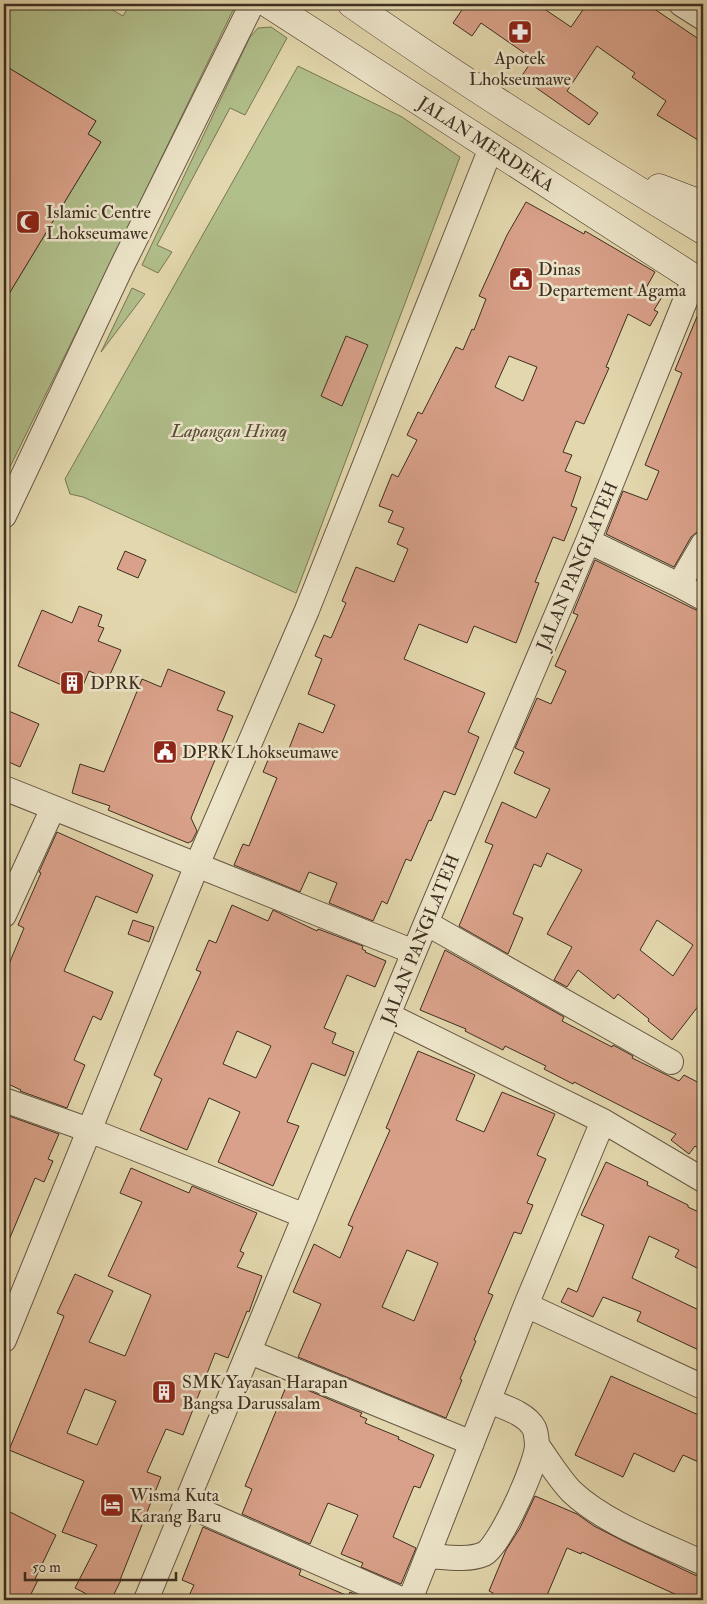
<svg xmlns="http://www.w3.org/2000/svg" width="707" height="1604" viewBox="0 0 707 1604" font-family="'IM FELL Double Pica',serif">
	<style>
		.green { fill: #b1bf8b; stroke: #787656 }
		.building { fill: #d9a189; stroke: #3e2e21; fill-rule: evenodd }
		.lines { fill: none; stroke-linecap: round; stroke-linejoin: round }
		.street-casing { stroke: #675844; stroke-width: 26 }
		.secondary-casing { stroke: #3e2e21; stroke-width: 29 }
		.street { stroke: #ede5ca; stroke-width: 24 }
		.secondary { stroke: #ede5ca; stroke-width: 28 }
		.labels { text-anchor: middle; stroke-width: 5; stroke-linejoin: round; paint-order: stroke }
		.poi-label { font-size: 18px; fill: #3e2e21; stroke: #ede5ca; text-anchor: start }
		.street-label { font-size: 18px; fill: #3e2e21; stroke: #ede5ca }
		.park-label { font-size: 18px; font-style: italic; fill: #554b36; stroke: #ede5ca }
	</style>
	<rect width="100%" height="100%" fill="#e3d7ad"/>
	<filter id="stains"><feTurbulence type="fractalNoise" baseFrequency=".004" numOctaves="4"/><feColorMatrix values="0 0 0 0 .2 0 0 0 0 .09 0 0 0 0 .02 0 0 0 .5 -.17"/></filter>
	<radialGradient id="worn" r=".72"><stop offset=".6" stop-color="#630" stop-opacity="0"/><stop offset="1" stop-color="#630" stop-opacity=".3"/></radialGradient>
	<path class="green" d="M4,4H102L123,16L130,4H236L109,266L4,479V302L101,142L88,134L96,121L4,65Z
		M271,27L287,38L245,115L230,108L157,245L172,252L158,273L142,265L250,37L258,28Z
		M298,66L402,117L460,157L296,593L83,497L70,494L65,479Z
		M132,288L145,294L101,352Z"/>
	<path class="building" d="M466,4H537L571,27L587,4H647L703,42V143L657,115L666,101L632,77L635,73L597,46L567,91L598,113L589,125L521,77L533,59L481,23L472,36L453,23Z
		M4,65L96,121L88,134L101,142L4,302Z
		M526,202L584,234L585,231L655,272L646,288L662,297L654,310L658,312L650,326L628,314L606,367L609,368L584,424L576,421L563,452L572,455L565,471L581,477L571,506L577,508L564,541L553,537L535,582L539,583L516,643L474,626L467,643L419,624L404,659L485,693L468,732L479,737L455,795L444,791L431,821L429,820L411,861L406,859L387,904L382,901L373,921L329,903L337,883L309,872L300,892L234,865L243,844L249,846L277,778L263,772L273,748L287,754L299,723L323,733L335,705L308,694L322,659L315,656L324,635L331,638L346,603L342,601L356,567L394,582L408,549L397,544L404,528L388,522L393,511L379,506L392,474L398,477L417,440L407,435L418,412L422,414L456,347L463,350L472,329L474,330L486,299L479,296L507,235ZM509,356L537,367L523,401L495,387Z
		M703,302V530L697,532L691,537L674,567L606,534L623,491L647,500L659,471L645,465L682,373L675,370Z
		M346,336L368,345L342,406L321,396Z
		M125,551L146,560L138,578L117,569Z
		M595,560L696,610L703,612V1000L672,1040L648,1021L649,1019L618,994L614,999L578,970L567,987L554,980L572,947L547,934L582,870L547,853L541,867L534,864L513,914L523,918L508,954L459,926L493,845L485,842L502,802L536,818L550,789L514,773L524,752L515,748L537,698L551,704L566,671L555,666L578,615L573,613ZM657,920L693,945L673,976L640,950Z
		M79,606L102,615L98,626L104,628L98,641L121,650L108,679L89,671L80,693L18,666L42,610L72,623Z
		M168,669L225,692L217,710L233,716L191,818L197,831L192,841L188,843L108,810L110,806L72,793L80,764L104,772L142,679L161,687Z
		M4,709L39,724L20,767L4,760Z
		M57,832L153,875L137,913L96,896L64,971L113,992L101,1020L93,1016L74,1060L85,1065L67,1108L20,1091L21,1090L4,1082V976L24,928L18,925L41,873L39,872Z
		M232,905L268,921L273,910L317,931L318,929L363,946L362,949L366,951L365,952L386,961L375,987L347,975L324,1028L336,1033L332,1043L354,1052L345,1076L312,1063L287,1122L299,1126L273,1186L218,1162L240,1112L209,1098L187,1150L140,1130L162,1079L154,1075L201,972L196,970L209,940L216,943ZM237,1031L271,1046L256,1078L223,1064Z
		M133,920L154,927L149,942L128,934Z
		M445,950L564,1017L562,1021L612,1047L613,1045L633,1056L632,1058L679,1081L684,1075L703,1085V1152L695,1146L689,1154L671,1140L676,1134L574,1082L573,1084L544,1069L546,1066L505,1046L503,1050L465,1031L466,1029L420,1010Z
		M418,1051L475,1075L456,1120L484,1132L502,1092L555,1114L537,1155L546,1159L527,1203L533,1205L521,1234L514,1232L488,1293L493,1295L474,1340L476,1341L460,1379L462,1380L446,1418L298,1357L321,1304L293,1292L314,1244L340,1258L353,1227L348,1225L390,1130L386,1128ZM407,1250L438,1263L414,1321L382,1307Z
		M9,1116L59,1134L48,1159L53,1161L44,1182L35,1178L4,1252V1130Z
		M606,1162L648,1182L647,1185L688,1205V1207L703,1214V1271L675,1257L679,1250L649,1236L632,1278L703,1312V1352L637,1321L641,1312L603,1297L593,1317L561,1302L568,1288L577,1292L604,1225L581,1215Z
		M131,1168L189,1193L192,1186L257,1213L240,1251L244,1253L237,1267L262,1276L249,1312L247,1311L228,1358L215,1353L183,1435L166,1429L147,1472L161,1477L120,1580H121L111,1600H98L75,1588L97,1545L62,1532L84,1481L9,1450L64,1316L57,1313L75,1274L113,1291L89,1342L125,1356L151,1295L108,1276L142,1202L120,1193ZM85,1389L116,1401L97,1445L67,1433Z
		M611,1376L703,1417V1464L683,1455L674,1472L634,1453L623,1477L575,1455Z
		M288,1382L362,1413L360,1416L367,1419L365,1423L399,1437L398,1439L434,1455L420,1488L414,1486L393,1537L416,1548L401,1584L361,1567L363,1563L341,1554L358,1515L328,1503L310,1544L242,1514L252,1489L245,1486Z
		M535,1496L577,1514L594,1526L629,1544L697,1576L703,1577V1600H688L582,1552L581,1554L567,1548L545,1600H490L493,1593L489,1591L506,1550L520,1528Z
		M4,1509L56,1535L35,1579L38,1580L28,1600H4Z
		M203,1527L301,1570L299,1575L348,1596L350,1592L369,1600H187L194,1585L182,1580Z"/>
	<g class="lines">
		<defs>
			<path id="street" d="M681,4L703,18
				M4,516L121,268L252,4
				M588,541L679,585L703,598
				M679,585L703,544
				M4,788L414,952
				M4,915L53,808
				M426,923L671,1062
				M388,1015L603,1121L703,1180
				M4,1100L89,1130L305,1216
				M526,1305L603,1121
				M4,1340L197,865L307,610L491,148
				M250,1352L472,1443
				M537,1445C548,1460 559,1479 572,1492C606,1524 661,1543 703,1563
				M185,1504L403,1600
				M428,1556C445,1557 468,1561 484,1554C500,1546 536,1465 537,1446C537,1442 536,1432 534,1428C526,1413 503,1407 489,1401
				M146,1600L426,923L588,541L694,279
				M410,1600L526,1305L703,1387"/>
			<path id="secondary" d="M269,4L703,284
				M352,4C466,84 584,158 703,230
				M659,188L693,201L703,203"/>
		</defs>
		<use href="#street" class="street-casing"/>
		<use href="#secondary" class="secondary-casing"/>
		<use href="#street" class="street"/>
		<use href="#secondary" class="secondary"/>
	</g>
	<defs>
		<symbol id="pharmacy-square" viewBox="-11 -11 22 22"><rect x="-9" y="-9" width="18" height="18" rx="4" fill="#8f2418" stroke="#ede5ca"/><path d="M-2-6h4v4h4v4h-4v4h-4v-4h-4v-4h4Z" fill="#fff"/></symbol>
		<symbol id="mosque-square" viewBox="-11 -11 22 22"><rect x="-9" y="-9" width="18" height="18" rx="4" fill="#8f2418" stroke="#ede5ca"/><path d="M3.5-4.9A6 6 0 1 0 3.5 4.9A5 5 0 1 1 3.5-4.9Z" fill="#fff"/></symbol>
		<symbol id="civic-square" viewBox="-11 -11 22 22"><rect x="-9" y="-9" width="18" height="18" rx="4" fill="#8f2418" stroke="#ede5ca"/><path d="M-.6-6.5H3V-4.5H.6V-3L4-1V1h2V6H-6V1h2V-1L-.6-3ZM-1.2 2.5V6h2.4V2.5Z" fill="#fff"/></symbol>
		<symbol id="building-square" viewBox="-11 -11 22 22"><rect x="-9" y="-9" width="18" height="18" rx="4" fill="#8f2418" stroke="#ede5ca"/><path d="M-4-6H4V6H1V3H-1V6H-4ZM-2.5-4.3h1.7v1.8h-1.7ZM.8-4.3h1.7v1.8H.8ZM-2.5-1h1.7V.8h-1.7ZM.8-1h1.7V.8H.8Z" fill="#fff"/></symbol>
		<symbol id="hotel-square" viewBox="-11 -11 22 22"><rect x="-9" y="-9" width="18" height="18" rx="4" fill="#8f2418" stroke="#ede5ca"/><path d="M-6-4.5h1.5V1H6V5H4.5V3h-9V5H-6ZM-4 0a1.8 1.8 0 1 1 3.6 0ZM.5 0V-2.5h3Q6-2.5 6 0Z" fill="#fff"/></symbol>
	</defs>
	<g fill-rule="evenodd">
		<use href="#pharmacy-square" x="506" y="18" width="28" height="28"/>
		<use href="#mosque-square" x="14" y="208" width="28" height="28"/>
		<use href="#civic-square" x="507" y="265" width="28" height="28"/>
		<use href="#building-square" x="58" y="669" width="28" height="28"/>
		<use href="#civic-square" x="151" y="738" width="28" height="28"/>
		<use href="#building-square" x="150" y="1378" width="28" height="28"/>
		<use href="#hotel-square" x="98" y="1491" width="28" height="28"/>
	</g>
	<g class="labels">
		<g class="poi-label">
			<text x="520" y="64" text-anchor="middle">Apotek<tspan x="520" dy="21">Lhokseumawe</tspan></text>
			<text x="46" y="218">Islamic Centre<tspan x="46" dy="21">Lhokseumawe</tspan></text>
			<text x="538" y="275">Dinas<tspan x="538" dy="21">Departement Agama</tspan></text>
			<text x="90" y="689">DPRK</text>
			<text x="182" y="758">DPRK Lhokseumawe</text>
			<text x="182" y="1388">SMK Yayasan Harapan<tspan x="182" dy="21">Bangsa Darussalam</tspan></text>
			<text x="130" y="1501">Wisma Kuta<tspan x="130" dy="21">Karang Baru</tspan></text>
		</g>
		<g class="street-label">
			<text transform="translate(486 144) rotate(33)" y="6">JALAN MERDEKA</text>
			<text transform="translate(577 566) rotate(-67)" y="6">JALAN PANGLATEH</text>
			<text transform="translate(420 939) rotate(-68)" y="6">JALAN PANGLATEH</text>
		</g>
		<g class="park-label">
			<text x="229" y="437">Lapangan Hiraq</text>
		</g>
	</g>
	<rect width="707" height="1604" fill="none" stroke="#e3d7ad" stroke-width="20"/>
	<rect x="5" y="5" width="697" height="1594" fill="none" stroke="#3e2e21" stroke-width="2.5"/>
	<rect x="10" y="10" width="687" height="1584" fill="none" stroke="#3e2e21"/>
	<path d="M25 1572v8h151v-8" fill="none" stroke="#3e2e21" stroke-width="2.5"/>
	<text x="32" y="1572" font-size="15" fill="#3e2e21" stroke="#ede5ca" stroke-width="4" paint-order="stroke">50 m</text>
	<rect width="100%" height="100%" filter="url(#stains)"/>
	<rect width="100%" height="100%" fill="url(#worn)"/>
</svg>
